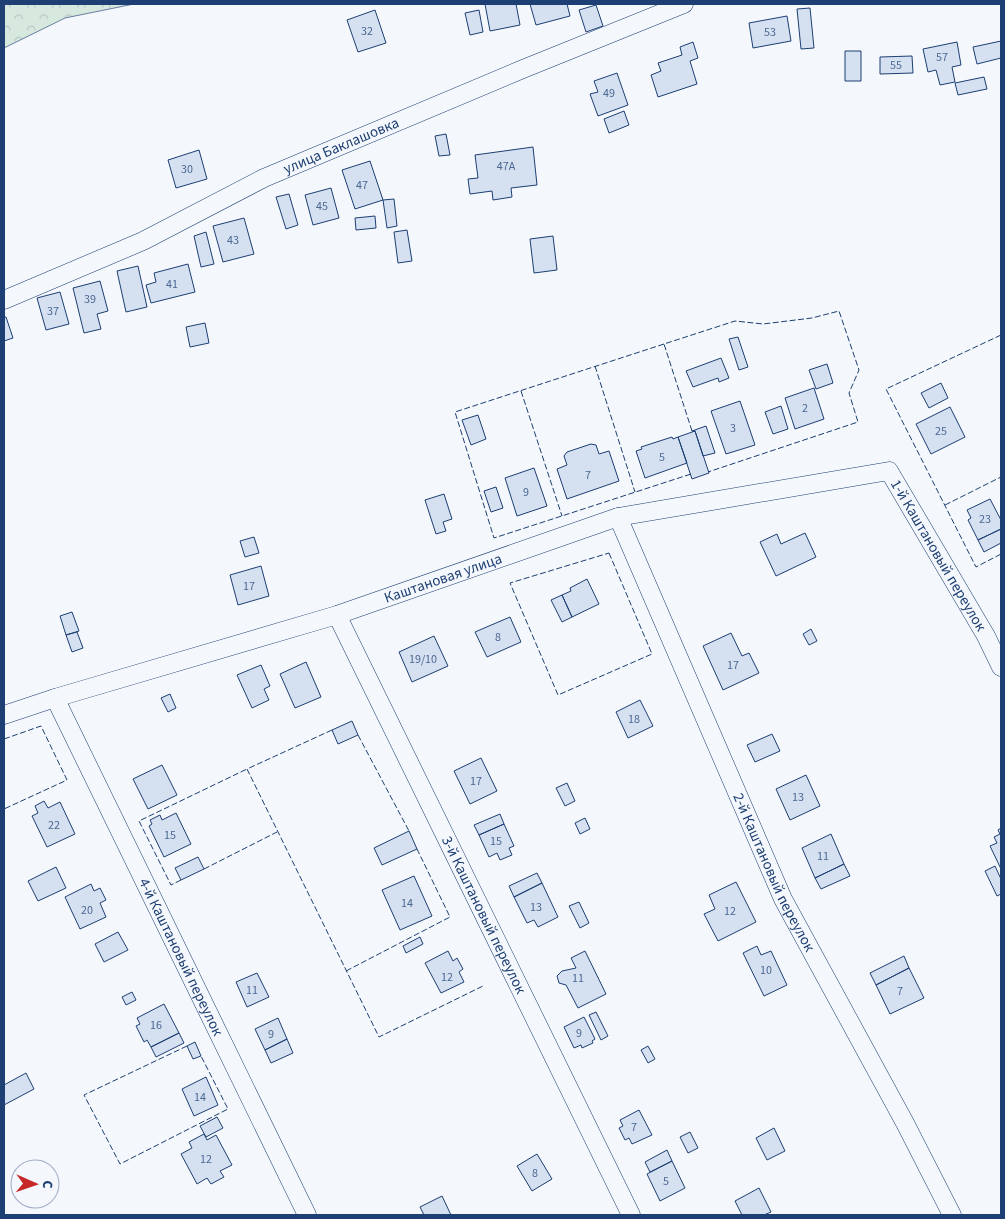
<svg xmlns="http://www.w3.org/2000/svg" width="1005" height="1219" viewBox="0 0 1005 1219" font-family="'Source Sans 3',sans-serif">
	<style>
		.forest { fill: url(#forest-crowns); stroke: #687fa3 }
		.building { fill: #d5e0f0; stroke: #1d3f73 }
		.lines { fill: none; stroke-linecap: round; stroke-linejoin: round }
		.street-casing { stroke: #1d3f73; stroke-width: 19 }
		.street { stroke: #f4f7fb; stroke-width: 18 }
		.fence { stroke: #1d3f73; stroke-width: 1; stroke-dasharray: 6 2.5; stroke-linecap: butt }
		.labels { text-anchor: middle; stroke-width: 4; stroke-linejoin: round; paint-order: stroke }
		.number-label { font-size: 12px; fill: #4b6792 }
		.street-label { font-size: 15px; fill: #1d3f73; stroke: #f4f7fb }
	</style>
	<defs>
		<pattern id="forest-crowns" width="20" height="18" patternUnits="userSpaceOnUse" patternTransform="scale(1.25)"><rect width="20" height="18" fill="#d7e8df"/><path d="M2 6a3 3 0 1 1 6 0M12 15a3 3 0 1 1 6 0" fill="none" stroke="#b8c8c3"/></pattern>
	</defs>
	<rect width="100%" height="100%" fill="#f4f7fb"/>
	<path class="forest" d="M4,4H134L65,18L4,48Z"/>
	<path class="building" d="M485,4H516L520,25L490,31Z
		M530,4H567L570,16L536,25Z
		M596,5L603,26L586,32L579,10Z
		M810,8L814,48L801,49L797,9Z
		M375,10L386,43L358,52L347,20Z
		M479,10L483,32L470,35L465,13Z
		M787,16L791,41L753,48L749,23Z
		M1001,41V58L977,64L973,47Z
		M693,42L698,58L690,61L697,84L658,97L651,75L661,71L658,63L682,55L680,47Z
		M957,42L961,65L952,67L955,82L940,85L936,70L928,72L923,49Z
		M845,51H861V81H845Z
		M912,56L913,73L880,74V57Z
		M617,73L628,105L598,116L590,94L598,92L594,81Z
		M984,77L987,89L958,95L955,83Z
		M624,111L629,125L609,133L604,119Z
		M446,134L450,155L439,156L435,136Z
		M533,147L537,185L511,188L512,197L493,200L492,191L470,194L468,179L478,178L475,155Z
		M199,150L207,179L176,188L168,160Z
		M370,161L383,200L355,209L342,170Z
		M331,188L339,218L313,225L305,195Z
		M289,194L298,225L286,229L276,197Z
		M394,199L397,226L387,228L383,200Z
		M375,216L376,228L356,230L355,218Z
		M244,218L254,254L223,262L213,226Z
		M407,230L412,261L398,263L394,232Z
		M206,232L214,264L201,267L194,236Z
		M553,236L557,270L534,273L530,239Z
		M188,264L195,292L151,303L146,285L156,282L154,273Z
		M138,266L147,307L126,312L117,271Z
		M100,281L108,311L97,314L101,329L84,333L73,288Z
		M60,292L69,324L46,330L37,298Z
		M4,317H6L13,338L4,341Z
		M205,323L209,343L190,347L186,327Z
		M738,337L748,367L739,370L729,339Z
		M721,358L729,378L719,382L718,378L693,387L686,371Z
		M827,364L833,383L816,389L809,370Z
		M941,383L948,398L929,408L921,393Z
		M814,388L824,419L795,429L785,398Z
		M740,401L755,445L726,454L711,411Z
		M781,406L788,429L773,434L765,412Z
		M950,407L965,437L931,454L916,424Z
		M478,415L486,439L471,445L462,420Z
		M706,426L715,453L703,456L695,431H692Z
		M695,431L709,473L692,479L678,437Z
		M672,437L673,439L678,437L687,463L645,478L636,451L642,449L641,447Z
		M591,444L596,445L599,454L609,451L619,481L567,499L557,469L567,465L564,456L567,452Z
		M534,468L547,506L517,516L505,478Z
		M496,487L503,508L491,512L484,491Z
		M444,494L452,519L443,522L446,531L436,534L425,500Z
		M990,499L1001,520V529L978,540L968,520L971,518L967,510Z
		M1001,529V543L984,552L978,540Z
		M805,533L816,557L776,576L760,542L777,534L781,544Z
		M254,537L259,553L245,557L240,541Z
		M261,566L269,596L238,605L230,575Z
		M587,579L599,604L572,617L562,595L571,591L570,588Z
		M562,595L572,617L562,622L551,600Z
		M72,612L79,631L66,635L60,616Z
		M510,617L521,642L487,657L475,632Z
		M811,629L817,641L809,645L803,634Z
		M77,632L83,648L72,652L66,635Z
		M731,633L742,656L749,653L759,673L723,690L703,646Z
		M434,636L448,666L412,682L399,652Z
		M306,662L321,697L295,708L280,674Z
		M261,665L270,686L264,689L269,700L252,708L237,675Z
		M170,694L176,708L168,712L161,698Z
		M640,700L653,726L628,738L616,712Z
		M352,721L358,735L338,744L332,730Z
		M772,734L780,751L755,762L747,745Z
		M481,758L497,791L470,804L454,771Z
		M162,765L177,795L148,809L133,779Z
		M806,775L820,806L790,820L776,789Z
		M567,783L575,801L565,806L556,788Z
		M44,801L48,808L60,802L75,834L47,847L32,816L38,813L35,806Z
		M176,813L191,844L164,857L149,826L152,824L150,820L160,815L162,820Z
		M500,814L504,824L479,835L474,825Z
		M585,818L590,829L580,834L575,823Z
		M504,824L514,846L509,848L512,855L500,860L497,853L489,857L479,835Z
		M1001,828V869L990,846L997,843L994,837L1000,834L998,830Z
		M409,831L417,849L382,865L374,848Z
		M831,834L844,864L815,878L802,848Z
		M198,857L204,869L181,880L175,868Z
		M844,864L850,876L821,889L815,878Z
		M995,866L1001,879V894L997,896L985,871Z
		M56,867L66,888L38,901L28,881Z
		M537,873L542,883L514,897L509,886Z
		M414,876L432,916L400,930L382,890Z
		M736,882L756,922L718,941L704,914L715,909L709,895Z
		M542,883L558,917L538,927L534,920L527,923L514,897Z
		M91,884L94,891L100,888L106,900L100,903L106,917L80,929L65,897Z
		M579,902L589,923L580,928L569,906Z
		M118,932L128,950L104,962L95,944Z
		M420,937L423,944L406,953L403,946Z
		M757,946L761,955L771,951L787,985L764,996L743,953Z
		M448,951L453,961L457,958L463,969L459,972L464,982L441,993L425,963Z
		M585,951L606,994L578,1008L566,985L559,983L557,976L562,971L576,968L571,958Z
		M904,956L909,968L876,985L870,973Z
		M909,968L924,998L890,1014L876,985Z
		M257,973L269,997L247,1007L236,982Z
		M132,992L136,1000L126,1005L122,997Z
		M164,1004L179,1033L151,1047L147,1040L144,1042L136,1026L140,1024L137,1018Z
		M596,1012L608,1036L601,1040L589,1015Z
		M584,1017L595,1039L592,1041L593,1043L582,1048L581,1045L574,1048L564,1027Z
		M278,1018L287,1039L265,1050L255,1029Z
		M179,1033L184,1043L156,1057L151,1047Z
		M287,1039L293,1053L271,1063L265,1050Z
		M195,1042L201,1056L193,1059L187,1046Z
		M648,1046L655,1059L648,1063L641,1050Z
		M26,1073L34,1089L4,1105V1085Z
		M206,1077L218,1105L194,1116L182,1089Z
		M639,1110L652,1135L632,1144L629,1138L625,1140L619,1128L623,1126L620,1120Z
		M217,1117L223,1128L206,1137L200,1126Z
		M774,1128L785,1151L767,1160L756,1138Z
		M690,1132L698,1148L688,1153L680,1137Z
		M204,1134L207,1140L216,1135L232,1165L220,1171L224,1177L211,1184L207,1178L197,1184L181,1154L192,1148L189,1142Z
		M667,1150L672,1161L650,1172L645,1162Z
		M537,1154L552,1179L532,1191L517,1166Z
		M672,1161L685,1188L660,1201L647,1174Z
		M759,1188L771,1212L764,1215H742L735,1201Z
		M442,1196L451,1215H424L420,1207Z"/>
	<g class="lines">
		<defs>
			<g id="street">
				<path id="s1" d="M4,300L143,241L264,178L523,69L684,4"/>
				<path id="s2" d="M618,517L783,899L905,1123L952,1215"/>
				<path id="s3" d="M337,615L631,1215"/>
				<path id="s4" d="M55,698L307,1215"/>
				<path id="s5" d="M4,715L55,698L337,615L618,517L889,471L986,636L1001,667"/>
			</g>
		</defs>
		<use href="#street" class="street-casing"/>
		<use href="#street" class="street"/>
		<path class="fence" d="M1001,335L886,389L976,567L1001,554
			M664,344L455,412L494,538L691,474
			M595,366L635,492
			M521,391L562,516
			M692,431L664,344L735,321L763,324L812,318L839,311L859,370L849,393L858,422L708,472
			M945,505L1001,477
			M609,553L652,654L558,695L510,583Z
			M332,730L247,769L379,1037L483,986
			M358,735L409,831
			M4,739L41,726L67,780L4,809
			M204,869L277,832
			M181,880L171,885L139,821L247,769
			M346,971L450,917L417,849
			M187,1046L84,1095L120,1164L228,1109L201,1056"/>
	</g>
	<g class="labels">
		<g class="number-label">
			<text x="367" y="35">32</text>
			<text x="770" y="36">53</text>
			<text x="942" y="61">57</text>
			<text x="896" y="69">55</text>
			<text x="609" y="97">49</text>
			<text x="506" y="170">47А</text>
			<text x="187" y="173">30</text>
			<text x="362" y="189">47</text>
			<text x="322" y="210">45</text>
			<text x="233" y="244">43</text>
			<text x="172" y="288">41</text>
			<text x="90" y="303">39</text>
			<text x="53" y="315">37</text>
			<text x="805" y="412">2</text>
			<text x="733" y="432">3</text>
			<text x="941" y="435">25</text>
			<text x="662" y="461">5</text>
			<text x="588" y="479">7</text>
			<text x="526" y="496">9</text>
			<text x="985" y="523">23</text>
			<text x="249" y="590">17</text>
			<text x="498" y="641">8</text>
			<text x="423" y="663">19/10</text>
			<text x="733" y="669">17</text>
			<text x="634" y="723">18</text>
			<text x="476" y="785">17</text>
			<text x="798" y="801">13</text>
			<text x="54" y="829">22</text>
			<text x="170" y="839">15</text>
			<text x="496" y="845">15</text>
			<text x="823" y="860">11</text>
			<text x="407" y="907">14</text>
			<text x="536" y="911">13</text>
			<text x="87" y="914">20</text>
			<text x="730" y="915">12</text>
			<text x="766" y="974">10</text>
			<text x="447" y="981">12</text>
			<text x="578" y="982">11</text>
			<text x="252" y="994">11</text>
			<text x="900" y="995">7</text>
			<text x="156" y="1029">16</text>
			<text x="579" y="1037">9</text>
			<text x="271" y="1038">9</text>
			<text x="200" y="1101">14</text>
			<text x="634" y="1131">7</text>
			<text x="206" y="1163">12</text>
			<text x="535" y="1177">8</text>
			<text x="666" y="1185">5</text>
		</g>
		<g class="street-label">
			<text dy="5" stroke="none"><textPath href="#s1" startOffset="371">улица Баклашовка</textPath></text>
			<text dy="5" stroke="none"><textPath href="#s5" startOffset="1018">1-й Каштановый переулок</textPath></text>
			<text dy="5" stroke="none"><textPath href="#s5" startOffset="460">Каштановая улица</textPath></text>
			<text dy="5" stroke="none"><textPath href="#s2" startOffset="388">2-й Каштановый переулок</textPath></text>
			<text dy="5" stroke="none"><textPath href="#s3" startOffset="334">3-й Каштановый переулок</textPath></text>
			<text dy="5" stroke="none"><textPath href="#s4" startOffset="288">4-й Каштановый переулок</textPath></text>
		</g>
	</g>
	<rect width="1005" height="1219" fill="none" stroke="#1d3f73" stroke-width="10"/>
	<g transform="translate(35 1184) rotate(92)"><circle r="24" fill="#f4f7fb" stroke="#9eadc5"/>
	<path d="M0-4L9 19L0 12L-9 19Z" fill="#c62828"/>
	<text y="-8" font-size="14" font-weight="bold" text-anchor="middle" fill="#1d3f73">С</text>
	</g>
</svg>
